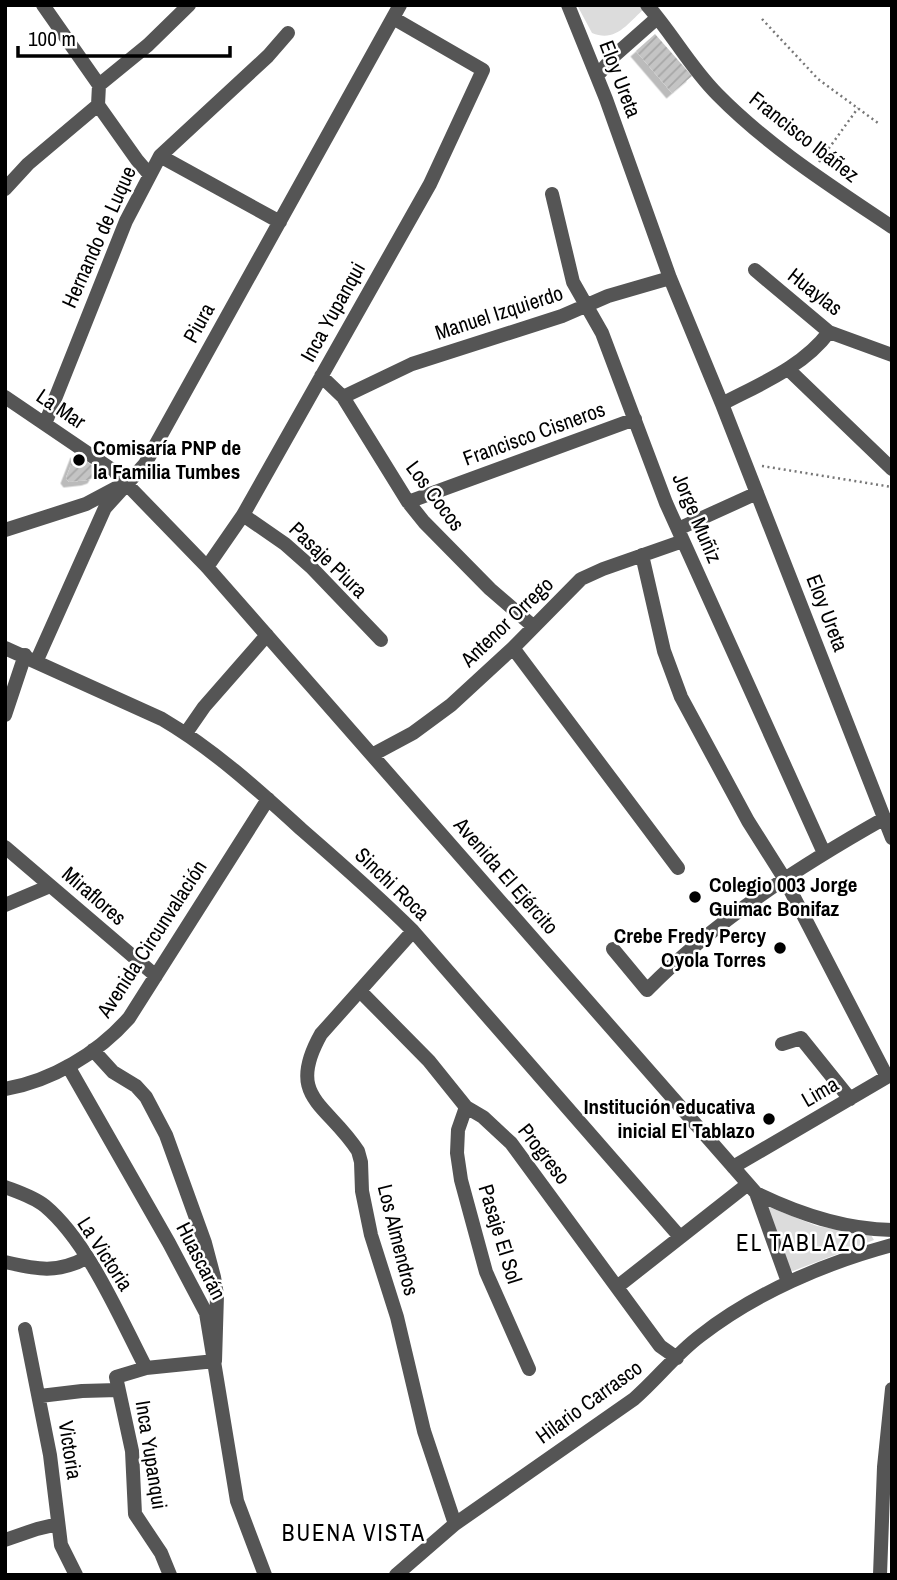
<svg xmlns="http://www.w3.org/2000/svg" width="897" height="1580" viewBox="0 0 897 1580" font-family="'Archivo Narrow',sans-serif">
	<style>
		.park { fill: #dcdcdc }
		.building { fill: url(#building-hatch); filter: url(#shadow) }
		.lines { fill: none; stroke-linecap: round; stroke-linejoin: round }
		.path { stroke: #777; stroke-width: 2.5; stroke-dasharray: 2 3.5; stroke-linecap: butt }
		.minor { stroke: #555; stroke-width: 14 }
		.poi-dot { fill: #000; stroke: #fff; stroke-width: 2.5 }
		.labels { text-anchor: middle; stroke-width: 5; stroke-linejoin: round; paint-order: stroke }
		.street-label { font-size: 21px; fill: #000; stroke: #fff }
		.poi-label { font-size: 21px; font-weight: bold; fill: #000; stroke: #fff; text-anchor: start }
		.neighbourhood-label { font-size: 23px; letter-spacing: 2px; fill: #000; stroke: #fff }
	</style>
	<defs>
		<pattern id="building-hatch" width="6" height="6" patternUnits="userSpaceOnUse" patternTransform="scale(1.75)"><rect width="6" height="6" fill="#c4c4c4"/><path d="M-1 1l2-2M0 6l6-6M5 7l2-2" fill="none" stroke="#a7a7a7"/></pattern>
		<filter id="shadow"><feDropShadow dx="-5.5" dy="5.5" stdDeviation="0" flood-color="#0004"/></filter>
	</defs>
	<rect width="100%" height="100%" fill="#fff"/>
	<path class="park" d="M577,5H642L645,8C628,23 616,43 592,33Z
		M769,1207L817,1226L871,1235L874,1240L793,1271L790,1270L767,1209Z"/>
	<path class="building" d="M655,34L692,76L672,93L636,51Z
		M76,452L95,468L96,473L93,478L87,480L69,482L66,478Z"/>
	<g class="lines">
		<path class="path" d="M762,19L818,79L878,123
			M819,162L858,108
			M762,466L892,487"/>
		<path class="minor" d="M43,5L99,85L98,105L137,160L149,174
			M568,5L606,99L670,278L722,404L892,838
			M647,5C672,33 690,67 717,94C769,147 831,186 892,227
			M597,76L614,56L657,18
			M99,85L148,45L189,5
			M160,156L280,222
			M5,189L28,164L98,105
			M552,194L573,282L602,333L666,503L824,853
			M755,270L829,332L892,355
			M788,369L892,469
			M321,376L343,397L408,502L424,522L490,589L534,627
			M5,397L114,471L207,567L756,1193C799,1214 843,1229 892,1230
			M343,397L412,364L562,316L608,296L670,278
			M722,404C760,384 803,367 829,332
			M45,424L126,221L160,156L268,56L288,33
			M408,502L635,419
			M243,515L285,544L311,567L381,640
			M678,529L757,493
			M5,530L86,504L118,487
			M642,555L664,651L681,697L748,821L784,878L887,1077
			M207,567L243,515L430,184L483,70L393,18
			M5,648L162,719C213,749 257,789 301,829C339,862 377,895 413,931L680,1237
			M513,648L678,868
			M37,660L105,508L145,464L400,5
			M5,715L25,655
			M186,733L204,707L267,635
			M372,755L413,733L451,705L513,648L581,579L603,569L683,541
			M5,847L156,976
			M5,905L50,886
			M413,931L321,1034C285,1098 327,1103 358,1151L361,1162L362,1191L371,1235L397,1317L424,1431L455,1524
			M613,949L647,990C716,920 800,866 885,818
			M360,991L429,1061L466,1107L483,1117L511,1143L660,1346L677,1358
			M782,1044L801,1038L850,1099
			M93,1050L113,1072L136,1086L146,1097L166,1135L205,1243L214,1277L217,1295L215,1361L146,1368L116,1377L132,1451L135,1514L161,1553L170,1575
			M68,1066L169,1243L206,1313L237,1501L265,1575
			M5,1089C52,1081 98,1053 129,1018L268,799
			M466,1107L458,1130L457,1153L461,1180L486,1272L529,1369
			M733,1167L892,1074
			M5,1187C18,1192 34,1197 45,1206C88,1242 120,1318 146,1368
			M756,1193L788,1282
			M5,1262C36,1269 57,1274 86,1258
			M617,1287L748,1184
			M25,1329L50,1455L61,1545L76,1575
			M40,1396L82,1391L118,1390
			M5,1540L37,1529L58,1524
			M396,1575L455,1524L634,1399C657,1379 676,1354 700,1336C755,1293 825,1263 892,1245
			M880,1575L884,1467L892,1389"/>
	</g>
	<g class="poi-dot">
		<circle cx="79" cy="460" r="7"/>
		<circle cx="695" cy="897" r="7"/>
		<circle cx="780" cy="948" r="7"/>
		<circle cx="769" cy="1119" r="7"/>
	</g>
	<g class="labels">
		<g class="street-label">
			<text transform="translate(620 79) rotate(69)" y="7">Eloy Ureta</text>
			<text transform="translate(804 137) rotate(38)" y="7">Francisco Ibáñez</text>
			<text transform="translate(99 237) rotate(-66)" y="7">Hernando de Luque</text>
			<text transform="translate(815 292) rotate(38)" y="7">Huaylas</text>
			<text transform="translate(333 312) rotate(-61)" y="7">Inca Yupanqui</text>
			<text transform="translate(499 313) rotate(-18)" y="7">Manuel Izquierdo</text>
			<text transform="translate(199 323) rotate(-61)" y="7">Piura</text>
			<text transform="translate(61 409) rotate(34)" y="7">La Mar</text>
			<text transform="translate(534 434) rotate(-20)" y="7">Francisco Cisneros</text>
			<text transform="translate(435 496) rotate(53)" y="7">Los Cocos</text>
			<text transform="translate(697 518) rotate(67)" y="7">Jorge Muñiz</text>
			<text transform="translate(328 560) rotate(44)" y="7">Pasaje Piura</text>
			<text transform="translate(827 613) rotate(69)" y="7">Eloy Ureta</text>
			<text transform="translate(507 622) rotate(-44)" y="7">Antenor Orrego</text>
			<text transform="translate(506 876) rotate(49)" y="7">Avenida El Ejército</text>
			<text transform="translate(392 884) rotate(44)" y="7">Sinchi Roca</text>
			<text transform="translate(94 896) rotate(41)" y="7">Miraflores</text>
			<text transform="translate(152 939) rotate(-57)" y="7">Avenida Circunvalación</text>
			<text transform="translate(820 1092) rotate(-30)" y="7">Lima</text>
			<text transform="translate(544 1154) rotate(52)" y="7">Progreso</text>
			<text transform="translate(500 1234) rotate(73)" y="7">Pasaje El Sol</text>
			<text transform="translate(398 1240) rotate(76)" y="7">Los Almendros</text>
			<text transform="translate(105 1254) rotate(57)" y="7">La Victoria</text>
			<text transform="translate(201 1261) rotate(63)" y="7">Huascarán</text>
			<text transform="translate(589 1402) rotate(-36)" y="7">Hilario Carrasco</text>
			<text transform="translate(70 1450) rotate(81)" y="7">Victoria</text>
			<text transform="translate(151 1455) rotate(81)" y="7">Inca Yupanqui</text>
		</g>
		<g class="poi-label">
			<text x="93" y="455">Comisaría PNP de<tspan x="93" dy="24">la Familia Tumbes</tspan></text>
			<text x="709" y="892">Colegio 003 Jorge<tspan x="709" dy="24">Guimac Bonifaz</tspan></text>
			<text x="766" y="943" text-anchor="end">Crebe Fredy Percy<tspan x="766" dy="24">Oyola Torres</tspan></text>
			<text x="755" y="1114" text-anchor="end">Institución educativa<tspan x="755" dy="24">inicial El Tablazo</tspan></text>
		</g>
		<g class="neighbourhood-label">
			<text x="802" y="1251">EL TABLAZO</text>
			<text x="354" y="1541">BUENA VISTA</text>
		</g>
	</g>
	<rect width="897" height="1580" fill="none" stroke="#000000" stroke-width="14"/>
	<path d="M18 46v10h212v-10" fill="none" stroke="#000000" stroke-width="3.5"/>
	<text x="28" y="46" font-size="21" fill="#000000" stroke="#ffffff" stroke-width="5" paint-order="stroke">100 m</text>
</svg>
